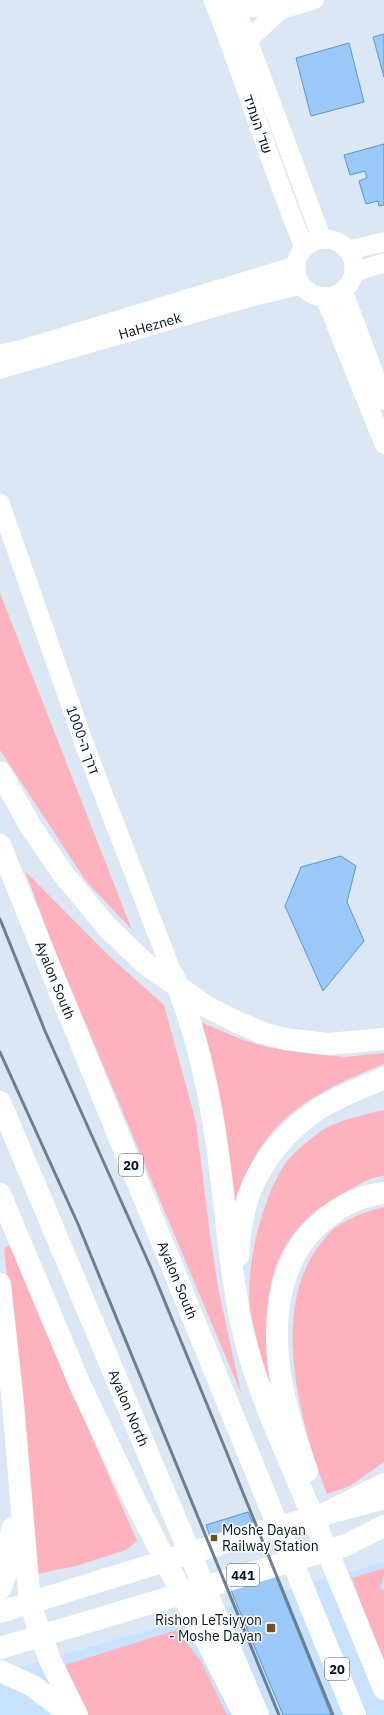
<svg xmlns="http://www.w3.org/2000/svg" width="384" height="1715" viewBox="0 0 384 1715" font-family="'IBM Plex Sans',Heebo,sans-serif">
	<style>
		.built { fill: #c8e2fd }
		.green { fill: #fdb2bd }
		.building { fill: #9ac9fa; stroke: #5c97d2 }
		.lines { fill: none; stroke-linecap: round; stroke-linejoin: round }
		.minor { stroke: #fff; stroke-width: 19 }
		.major { stroke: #fff; stroke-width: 22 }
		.highway { stroke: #fff; stroke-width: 22 }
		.rail { stroke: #6e7f90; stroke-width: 3 }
		.poi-dot { fill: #714f27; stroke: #fff; stroke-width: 1.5 }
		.labels { text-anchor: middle; stroke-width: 3; stroke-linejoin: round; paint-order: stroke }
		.shield { fill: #fff; stroke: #4c5b6b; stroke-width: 1 }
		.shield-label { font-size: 13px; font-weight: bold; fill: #00152b }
		.street-label { font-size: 14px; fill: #00152b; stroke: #fff }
		.poi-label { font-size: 14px; fill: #00152b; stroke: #fff; text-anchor: start }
	</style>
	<rect width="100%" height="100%" fill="#dbe7f4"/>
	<path class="built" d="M384,1562V1715H0V1673Z"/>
	<path class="green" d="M0,593L132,930L86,881L0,750Z
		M25,871L108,955L164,1005L196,1122L210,1234L219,1292L241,1393L53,946Z
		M198,1021L243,1040L267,1047L304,1053L345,1057L384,1053V1064C321,1089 266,1116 242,1185C238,1197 236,1211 233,1224Z
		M384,1110V1176C369,1176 350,1190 337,1197C284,1227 265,1273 267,1332C268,1357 275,1384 279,1408C266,1376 254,1344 250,1309C245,1268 262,1198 285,1164C294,1151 313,1136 326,1128C338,1121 370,1113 384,1110Z
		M384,1207V1462L350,1486L327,1494C300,1424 268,1306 322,1242C326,1237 331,1230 336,1227C351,1217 367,1211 384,1207Z
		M11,1244L63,1370L137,1541L126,1550L76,1566L37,1574L36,1545L4,1249Z
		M384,1568V1575L380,1588L384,1591V1667L352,1578Z
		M176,1630L201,1661L227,1715H88L65,1665Z"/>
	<path class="building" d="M384,34V77L373,37Z
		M349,43L364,102L311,116L296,58Z
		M384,144V205L379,206L378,201L366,204L359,181L367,178L365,171L350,175L344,155Z
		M341,856L356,866L347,902L364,941L323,991L285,906L301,867Z
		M248,1512L253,1523L210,1536L206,1525Z
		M275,1575L331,1715H283L230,1588Z"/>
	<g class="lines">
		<g class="minor">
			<path d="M213,0C246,82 270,166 304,247"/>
			<path d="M233,0L322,239"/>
			<path d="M236,6L280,10L314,0"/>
			<path d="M249,39L280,10"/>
			<circle cx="325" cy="268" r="29"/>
			<path d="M348,250L384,242"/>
			<path d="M354,272L384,263"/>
			<path d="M343,291L384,400"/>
			<path d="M325,298L384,444"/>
			<path d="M0,354L23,349L295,266"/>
			<path id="s1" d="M0,369L247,298L300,285"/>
			<path d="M0,503L86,749L173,975"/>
		</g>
		<path class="major" d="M0,1612L256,1533L384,1498
			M0,1648L346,1545L384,1526"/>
		<g class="highway">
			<path d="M0,772L31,827L64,875L108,928L147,965L207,1007L237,1022L263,1033L285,1039L328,1044L384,1039"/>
			<path id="s2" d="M0,845L355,1715"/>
			<path d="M173,975C200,1039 213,1107 221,1176C228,1232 232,1288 246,1343C260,1397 284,1447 305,1498C332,1562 358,1625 384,1689"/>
			<path id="s3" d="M0,1102L258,1715"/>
			<path d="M0,1194L81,1387L136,1503L240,1707"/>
			<path d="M238,1256C239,1240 241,1223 245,1208C253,1172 281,1136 310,1115C332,1099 359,1089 384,1078"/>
			<path d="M0,1284L13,1403L30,1604L50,1660L77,1715"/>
			<path d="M307,1471C297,1442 286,1411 281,1380C272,1328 276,1262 319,1224C338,1207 359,1196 384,1193"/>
			<path d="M322,1515L384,1484"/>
			<path d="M0,1589L7,1571L12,1528"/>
			<path d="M0,1671L33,1686L70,1715"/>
		</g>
		<path class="rail" d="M0,919L45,1031L151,1268L222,1441L333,1715
			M0,1052L78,1224L279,1715"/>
	</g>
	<g class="poi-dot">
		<rect x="210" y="1534" width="8" height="8" rx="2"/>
		<rect x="266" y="1623" width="10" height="10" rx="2"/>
	</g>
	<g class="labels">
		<g class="shield">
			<rect x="119" y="1154" width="24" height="22" rx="3"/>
			<rect x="227" y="1564" width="32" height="22" rx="3"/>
			<rect x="325" y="1658" width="24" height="22" rx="3"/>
		</g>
		<g class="shield-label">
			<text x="131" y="1170">20</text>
			<text x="243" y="1580">441</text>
			<text x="337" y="1674">20</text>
		</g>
		<g class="street-label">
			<text transform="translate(258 124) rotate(71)" y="5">שד' העתיד</text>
			<text dy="5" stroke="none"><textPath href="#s1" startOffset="156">HaHeznek</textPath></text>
			<text transform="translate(83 740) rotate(70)" y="5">דרך ה-1000</text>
			<text dy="5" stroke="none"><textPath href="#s2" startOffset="146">Ayalon South</textPath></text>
			<text dy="5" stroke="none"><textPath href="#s2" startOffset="470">Ayalon South</textPath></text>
			<text dy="5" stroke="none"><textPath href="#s3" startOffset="332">Ayalon North</textPath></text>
		</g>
		<g class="poi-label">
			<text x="222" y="1535">Moshe Dayan<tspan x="222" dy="16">Railway Station</tspan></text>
			<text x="262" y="1625" text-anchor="end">Rishon LeTsiyyon<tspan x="262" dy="16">- Moshe Dayan</tspan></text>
		</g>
	</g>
</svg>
